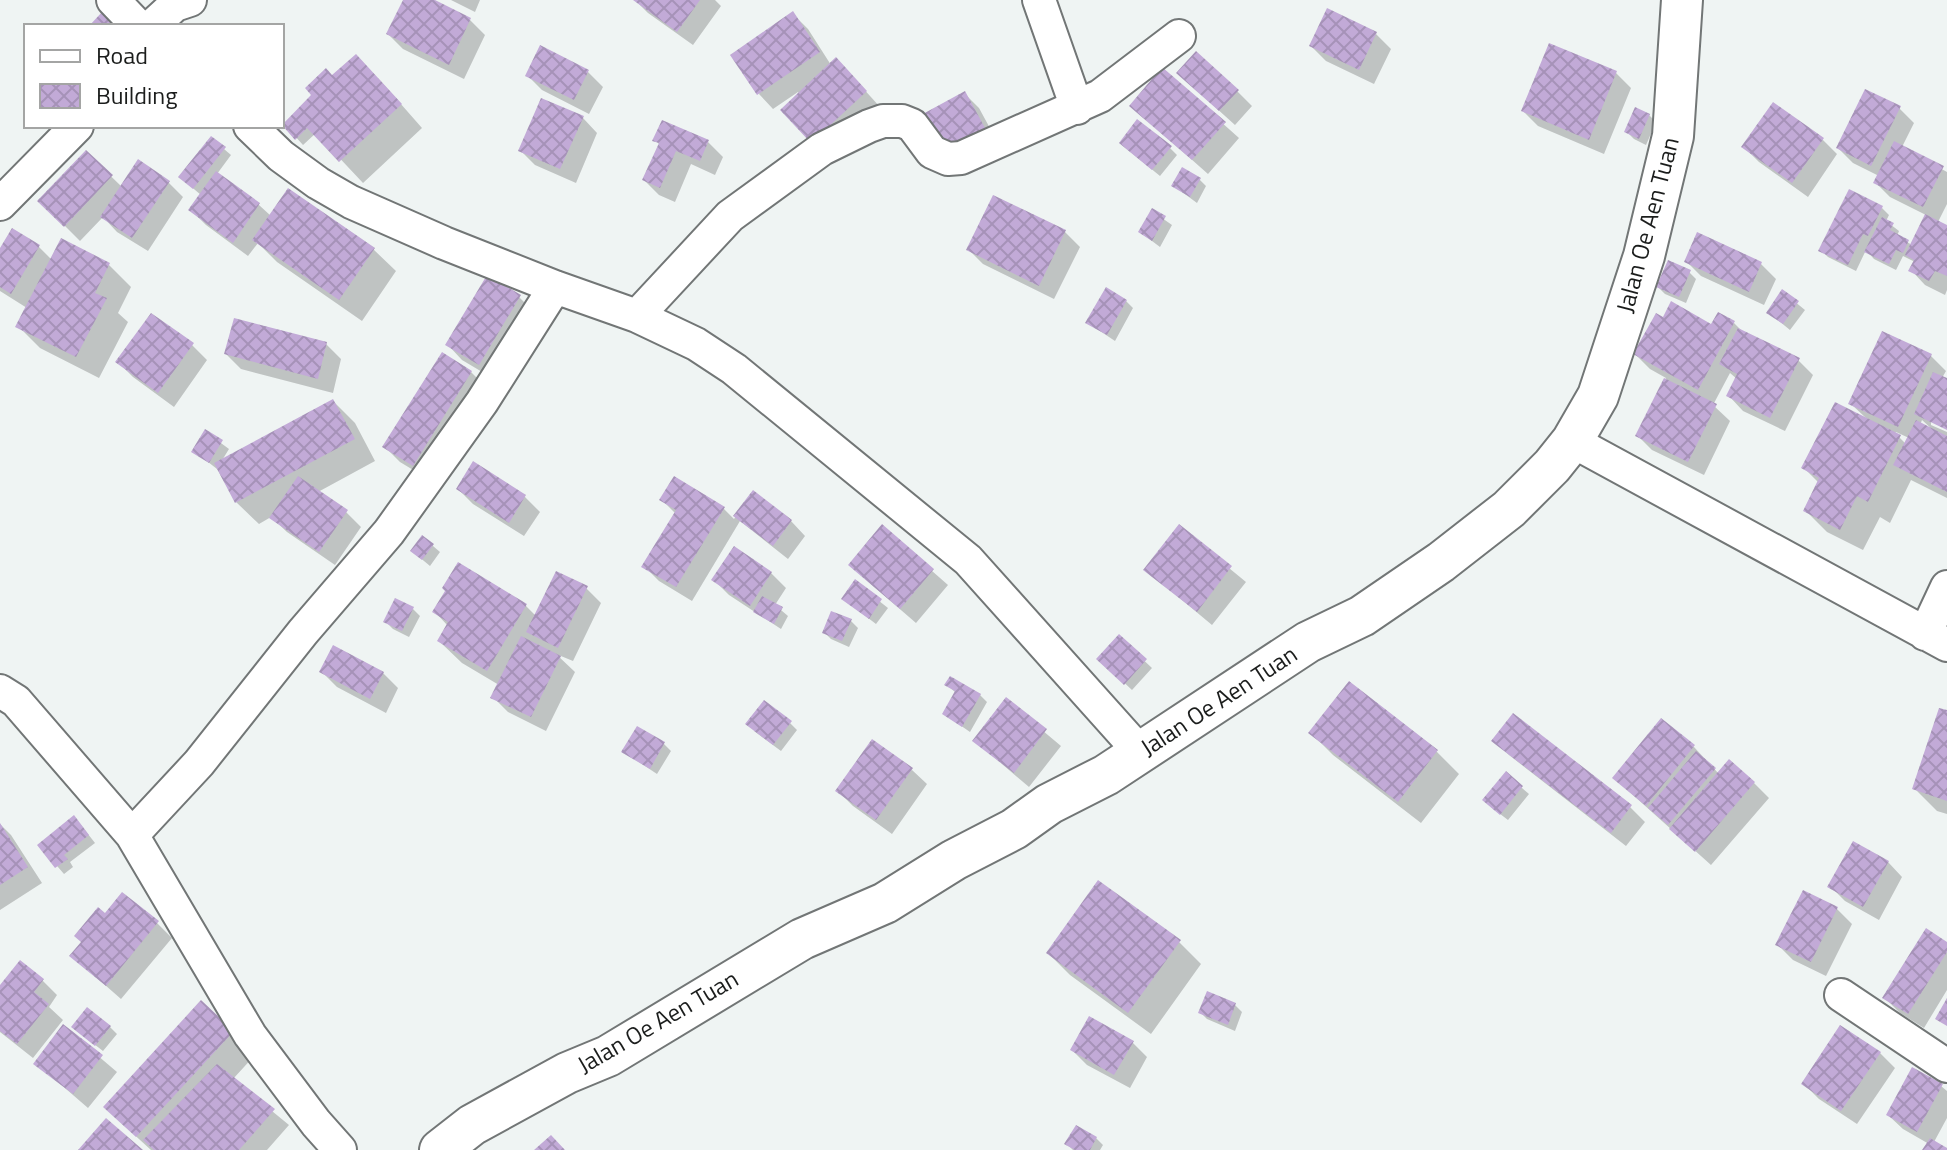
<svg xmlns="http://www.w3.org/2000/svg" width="1947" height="1150" viewBox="0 0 1947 1150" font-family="'Titillium Web',sans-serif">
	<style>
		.shadow { fill: #0003; fill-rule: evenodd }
		.building { fill: url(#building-cross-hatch) }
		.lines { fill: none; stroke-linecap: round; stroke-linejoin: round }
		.minor-casing { stroke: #727676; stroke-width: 36 }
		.tertiary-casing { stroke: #727676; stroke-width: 44 }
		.minor { stroke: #fff; stroke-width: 32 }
		.tertiary { stroke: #fff; stroke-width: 40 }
		.labels { text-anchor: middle; stroke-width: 6; stroke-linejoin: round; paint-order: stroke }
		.street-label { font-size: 24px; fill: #1b1d1c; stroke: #fff }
	</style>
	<defs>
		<pattern id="building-cross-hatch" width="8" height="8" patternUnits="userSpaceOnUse" patternTransform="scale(2)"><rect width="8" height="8" fill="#c2aad7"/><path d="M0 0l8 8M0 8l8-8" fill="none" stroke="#a692b8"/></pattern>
	</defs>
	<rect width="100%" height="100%" fill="#eff4f3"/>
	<path class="shadow" d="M405,0H430L470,20L485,35L464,79L403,49L388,34Z
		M451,0H480L475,12Z
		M635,0H715L721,6L693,45L648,13Z
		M793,14L808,29L831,65L851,75L880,107L827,156L798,92L773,109L759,94Z
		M1376,34L1391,49L1374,84L1326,61L1311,46Z
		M1163,70L1239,138L1208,174L1147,120Z
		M588,72L603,87L589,114L542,90L527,75Z
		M1616,73L1631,88L1604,154L1538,126L1523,111Z
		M333,78H378L422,128L363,183L316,133L303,145L285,125Z
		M1194,88L1237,91L1252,106L1235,125Z
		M964,93L979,108L998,143L958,166Z
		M1899,108L1914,123L1902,147L1947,172V204L1938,222L1947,227V290L1945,295L1925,285L1911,270L1915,262L1903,256L1896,270L1874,259L1866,250L1856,271L1828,257L1821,250L1882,208L1889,215L1886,221L1899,231L1897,236L1912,245L1926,215L1890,197L1875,182L1879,176L1853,163L1838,148Z
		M1649,115L1656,122L1646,145L1634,139L1627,132Z
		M583,118L597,133L576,183L535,165L520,150Z
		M1822,139L1837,154L1808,197L1759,162L1744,147Z
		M655,140L708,142L723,157L715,175L691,164L675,202L659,195L644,180L660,145Z
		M1170,148L1177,155L1160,176L1128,150Z
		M224,149L231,155L217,174L259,205L271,216L373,249L396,271L362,321L277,262L258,243L248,256L206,225L191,210L201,195L188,184Z
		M86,152L122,187L168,182L183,197L148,251L117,232L103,217L80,241L40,201Z
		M1199,179L1206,186L1197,203L1174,186Z
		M1152,211L1172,225L1160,247L1140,232Z
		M1065,232L1080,247L1054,299L983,264L968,249Z
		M61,240L109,265L131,287L118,313L128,322L99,378L40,348L18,326L27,308L0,291V252L39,247L52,260Z
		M1686,261L1761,264L1776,279L1764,305L1701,276Z
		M1689,272L1696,279L1686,303L1665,294L1658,287Z
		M1783,292L1805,310L1790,330L1768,312Z
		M519,297L534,312L494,379L462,360L448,345Z
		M1126,301L1133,308L1115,341L1088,323Z
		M1718,314L1734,323L1744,333L1798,360L1813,375L1785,431L1743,411L1729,396L1737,379L1730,373L1713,405L1730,421L1704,475L1652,450L1637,435L1666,378L1650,369L1635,354L1664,319L1712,326Z
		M326,344L341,359L333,393L241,369L226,354Z
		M192,345L207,360L174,407L133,377L118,362Z
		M1931,356L1946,371L1942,378L1947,381V428L1931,420V425L1947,432V498L1911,480L1890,523L1880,517L1863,550L1827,532L1805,510L1819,483L1804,468L1867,419L1850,403ZM1922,420L1933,430L1920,425ZM1896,432L1909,438L1906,444L1895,433Z
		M471,372L486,387L428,479L400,462L385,447Z
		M333,401L355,423L375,461L318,492L346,512L361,527L335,565L287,532L271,517L259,524L236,502L217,469L194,451L206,432L229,449L221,462Z
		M474,464L525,497L540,512L524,536L473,504L458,489Z
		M753,493L791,521L805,536L788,559L740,521L692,601L659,581L644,566L676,514L662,500L724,509L734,519Z
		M882,527L948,585L916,623L865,579Z
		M1179,527L1246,582L1212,625L1146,570Z
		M433,546L440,552L430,566L412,551Z
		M459,564L526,606L536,616L586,588L601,603L573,661L556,654L575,672L546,731L508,712L493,697L499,685L462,663L439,641L448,626L435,612Z
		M771,573L786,588L775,605L788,616L781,629L729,595L714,580Z
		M855,582L888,608L876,624L851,605Z
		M413,609L420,616L409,637L393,629L386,622Z
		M851,621L858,628L849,647L831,639L824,632Z
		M1119,637L1152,668L1132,690L1099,659Z
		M322,672L383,673L398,688L386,713L337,687Z
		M1349,684L1437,752L1459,774L1421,823L1333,755L1311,733Z
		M947,685L980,695L987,702L970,732L944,714L956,693Z
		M1006,700L1061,746L1029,787L975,741Z
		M1947,712V814L1937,811L1915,789Z
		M1661,720L1694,747L1719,774L1754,783L1769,798L1711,865L1614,778Z
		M790,723L797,730L781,751L754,731Z
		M1494,740L1630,807L1645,822L1626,846L1509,755Z
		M664,744L671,751L657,774L624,752Z
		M912,770L927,784L892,834L853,806L838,791Z
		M1506,774L1529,794L1508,820L1491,807Z
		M0,824L11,835L42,883L0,910Z
		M81,825L95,843L70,862L73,867L64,874L39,845Z
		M1888,862L1902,877L1879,920L1845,901L1830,886Z
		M1837,909L1852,924L1826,976L1793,960L1778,945Z
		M106,916L157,923L172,938L121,999L72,956Z
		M1179,942L1201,964L1151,1034L1070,975L1048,953Z
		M1947,944V990L1924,1028L1900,1013L1885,998Z
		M42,980L57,995L49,1007L63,1020L33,1058L0,1032V988Z
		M201,1003L255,1055L233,1079L289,1125L267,1150H151L128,1129Z
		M1235,1005L1242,1012L1235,1031L1207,1019L1200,1012Z
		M64,1027L117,1072L88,1108L36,1063Z
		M110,1027L117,1034L103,1051L81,1034Z
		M1132,1042L1147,1057L1130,1088L1087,1065L1072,1050Z
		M1880,1053L1895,1068L1857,1124L1819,1099L1804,1084Z
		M1941,1086L1947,1091V1118L1934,1142L1946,1150H1925L1929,1144L1903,1129L1888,1115Z
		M1096,1138L1103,1145L1100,1150H1073L1067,1144Z"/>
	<path class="building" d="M403,0H435L471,18L449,65L386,34Z
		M633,0H700L677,32Z
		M1327,8L1377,32L1359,70L1309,46Z
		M103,11L119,26H89Z
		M793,11L820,52L757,95L730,55Z
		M1549,43L1617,71L1589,140L1521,111Z
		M540,45L589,70L574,100L525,76Z
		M1196,51L1239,90L1219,111L1176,73Z
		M356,54L402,104L339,162L307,128L295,140L282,125L311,95L305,88L326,68L332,75Z
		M836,57L867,91L811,143L780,110Z
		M1162,67L1226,122L1192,160L1129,106Z
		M1865,89L1901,106L1871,166L1836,148Z
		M965,91L985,128L941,152L921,115Z
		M541,98L584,116L560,169L518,151Z
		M1773,102L1824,138L1792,183L1741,147Z
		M1635,107L1650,114L1639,139L1624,132Z
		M1137,119L1172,146L1152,170L1119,143Z
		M662,120L709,140L700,161L676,151L660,188L642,180L659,143L652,141Z
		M211,136L226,147L193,189L178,177Z
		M1894,141L1944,166L1923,207L1873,183Z
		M86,150L113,175L64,227L37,201Z
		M138,159L170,181L132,238L100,217Z
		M1182,167L1201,178L1190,197L1171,186Z
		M216,171L260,203L233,243L188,210Z
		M288,188L375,248L339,300L252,240Z
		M1849,189L1883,206L1868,236L1863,234L1848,265L1818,251Z
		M993,195L1066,230L1039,286L966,250Z
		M1152,208L1166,216L1152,241L1138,232Z
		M1925,214L1947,225V276L1935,271L1929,281L1908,271L1914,260L1905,255Z
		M1882,217L1894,223L1890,230L1909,240L1903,253L1896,250L1889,264L1864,252Z
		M12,228L40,245L11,294L0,287V248Z
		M1697,232L1762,262L1749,292L1684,262Z
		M61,238L110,263L95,293L107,298L76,357L15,327Z
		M1668,260L1691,270L1679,297L1656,287Z
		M487,275L521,295L479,365L445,345Z
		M1106,287L1127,300L1107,335L1085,323Z
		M1782,289L1799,301L1783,324L1766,313Z
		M1671,301L1711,324L1718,312L1735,321L1698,390L1633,354L1656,313L1663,317Z
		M151,313L194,343L158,393L115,362Z
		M234,318L327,342L318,379L224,354Z
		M1738,328L1800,358L1770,418L1726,396L1737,374L1719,364Z
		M1882,331L1932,354L1898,427L1848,404Z
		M442,352L472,371L413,466L382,447Z
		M1933,372L1947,378V430L1914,414Z
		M1664,378L1717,404L1688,462L1635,436Z
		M333,399L355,439L235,503L214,463Z
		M1835,402L1901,435L1868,502L1857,496L1840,530L1803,511L1819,478L1801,468Z
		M1916,420L1947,436V492L1893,465Z
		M205,429L223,440L209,463L191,452Z
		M473,461L526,495L509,523L456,489Z
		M298,476L348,510L319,552L269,518Z
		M674,476L725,507L676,587L641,567L676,510L659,500Z
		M753,490L792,520L773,546L733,516Z
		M882,524L934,569L900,609L848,565Z
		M1179,524L1232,566L1197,612L1143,570Z
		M422,535L434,544L422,560L410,551Z
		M734,546L772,572L750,606L711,580Z
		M458,562L527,604L487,671L437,641L448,622L432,612L445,591L442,588Z
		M556,571L588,586L558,648L526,632Z
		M855,579L882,599L869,619L841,599Z
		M762,596L783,607L774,624L753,612Z
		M395,598L414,607L402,631L383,622Z
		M831,611L852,619L842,641L822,633Z
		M1119,634L1147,659L1124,685L1096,659Z
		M521,636L561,656L531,717L490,698Z
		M333,645L384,672L370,699L319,672Z
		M950,676L981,694L962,727L942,714L955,691L944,685Z
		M1349,681L1438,750L1398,802L1308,733Z
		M1006,697L1047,729L1014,773L972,741Z
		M764,700L792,721L773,745L745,724Z
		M1939,708L1947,710V801L1912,789Z
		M1513,713L1632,805L1611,833L1491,741Z
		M1661,718L1695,745L1646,806L1612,778Z
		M637,726L665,742L650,769L621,752Z
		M872,739L913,768L876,820L835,791Z
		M1696,751L1716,768L1668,825L1648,808Z
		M1729,759L1755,782L1695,852L1669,829Z
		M1506,771L1523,786L1500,815L1482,800Z
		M74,815L89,835L64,855L68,859L55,868L37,845Z
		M0,823L28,867L0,885Z
		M1853,841L1889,861L1863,907L1827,887Z
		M1098,880L1181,940L1128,1013L1046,953Z
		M1803,890L1838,907L1811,962L1775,945Z
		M122,892L159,921L106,986L69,956L81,942L74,936L98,907L105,913Z
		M1926,928L1947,942V952L1908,1014L1882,998Z
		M20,960L44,979L34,992L49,1004L17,1044L0,1031V985Z
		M1207,991L1236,1003L1228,1025L1198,1013Z
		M1947,998V1026L1935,1019Z
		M201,1000L234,1031L136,1137L103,1107Z
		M87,1007L111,1026L95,1046L71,1027Z
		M1089,1016L1134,1041L1114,1075L1070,1050Z
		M63,1024L103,1055L73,1094L33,1064Z
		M1840,1025L1881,1052L1841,1111L1801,1084Z
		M217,1064L275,1109L239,1150H154L143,1140Z
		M1912,1067L1943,1084L1917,1132L1886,1115Z
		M106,1118L143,1150H78Z
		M1076,1125L1097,1137L1090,1150H1075L1064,1144Z
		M551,1135L565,1150H534Z
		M1930,1138L1947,1148V1150H1922Z"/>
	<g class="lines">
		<defs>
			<path id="minor" d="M113,0L138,26
				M1039,0L1077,108
				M152,26L175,5L190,0
				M250,126L281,156L318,183L351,202L444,243L555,287L637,316L696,344L734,369L968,560L1140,752
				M0,204L77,126
				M637,316L730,216L822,149L869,126L883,121H902L912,125L932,152L948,159L961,158L1100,96L1179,36
				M1572,441L1947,645
				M1925,634L1947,587
				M0,691L16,701L132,835L250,1035L316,1123L340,1150
				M132,835L199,763L303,632L389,532L482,402L555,287
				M1841,995L1947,1066"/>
			<path id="tertiary" d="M440,1150L472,1125L567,1073L608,1056L802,939L885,903L954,860L1014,829L1049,804L1106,775L1308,642L1362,616L1441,562L1509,509L1552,466L1572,441L1598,396L1644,256L1673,136L1682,0"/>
		</defs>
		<use href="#minor" class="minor-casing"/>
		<use href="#tertiary" class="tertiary-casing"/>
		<use href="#minor" class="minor"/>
		<use href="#tertiary" class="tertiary"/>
	</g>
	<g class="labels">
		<g class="street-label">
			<text transform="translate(1648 225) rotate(-75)" y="8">Jalan Oe Aen Tuan</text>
			<text transform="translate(1219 701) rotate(-33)" y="8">Jalan Oe Aen Tuan</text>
			<text transform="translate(658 1022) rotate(-30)" y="8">Jalan Oe Aen Tuan</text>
		</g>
	</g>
	<rect x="24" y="24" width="260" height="104" fill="#ffffff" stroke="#a4a5a4" stroke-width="2"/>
	<rect x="40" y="50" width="40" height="12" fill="#ffffff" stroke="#a4a5a4" stroke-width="2"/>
	<text x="96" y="64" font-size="24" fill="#1b1d1c">Road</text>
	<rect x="40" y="84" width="40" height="24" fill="url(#building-cross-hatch)" stroke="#a4a5a4" stroke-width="2"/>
	<text x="96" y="104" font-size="24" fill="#1b1d1c">Building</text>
</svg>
